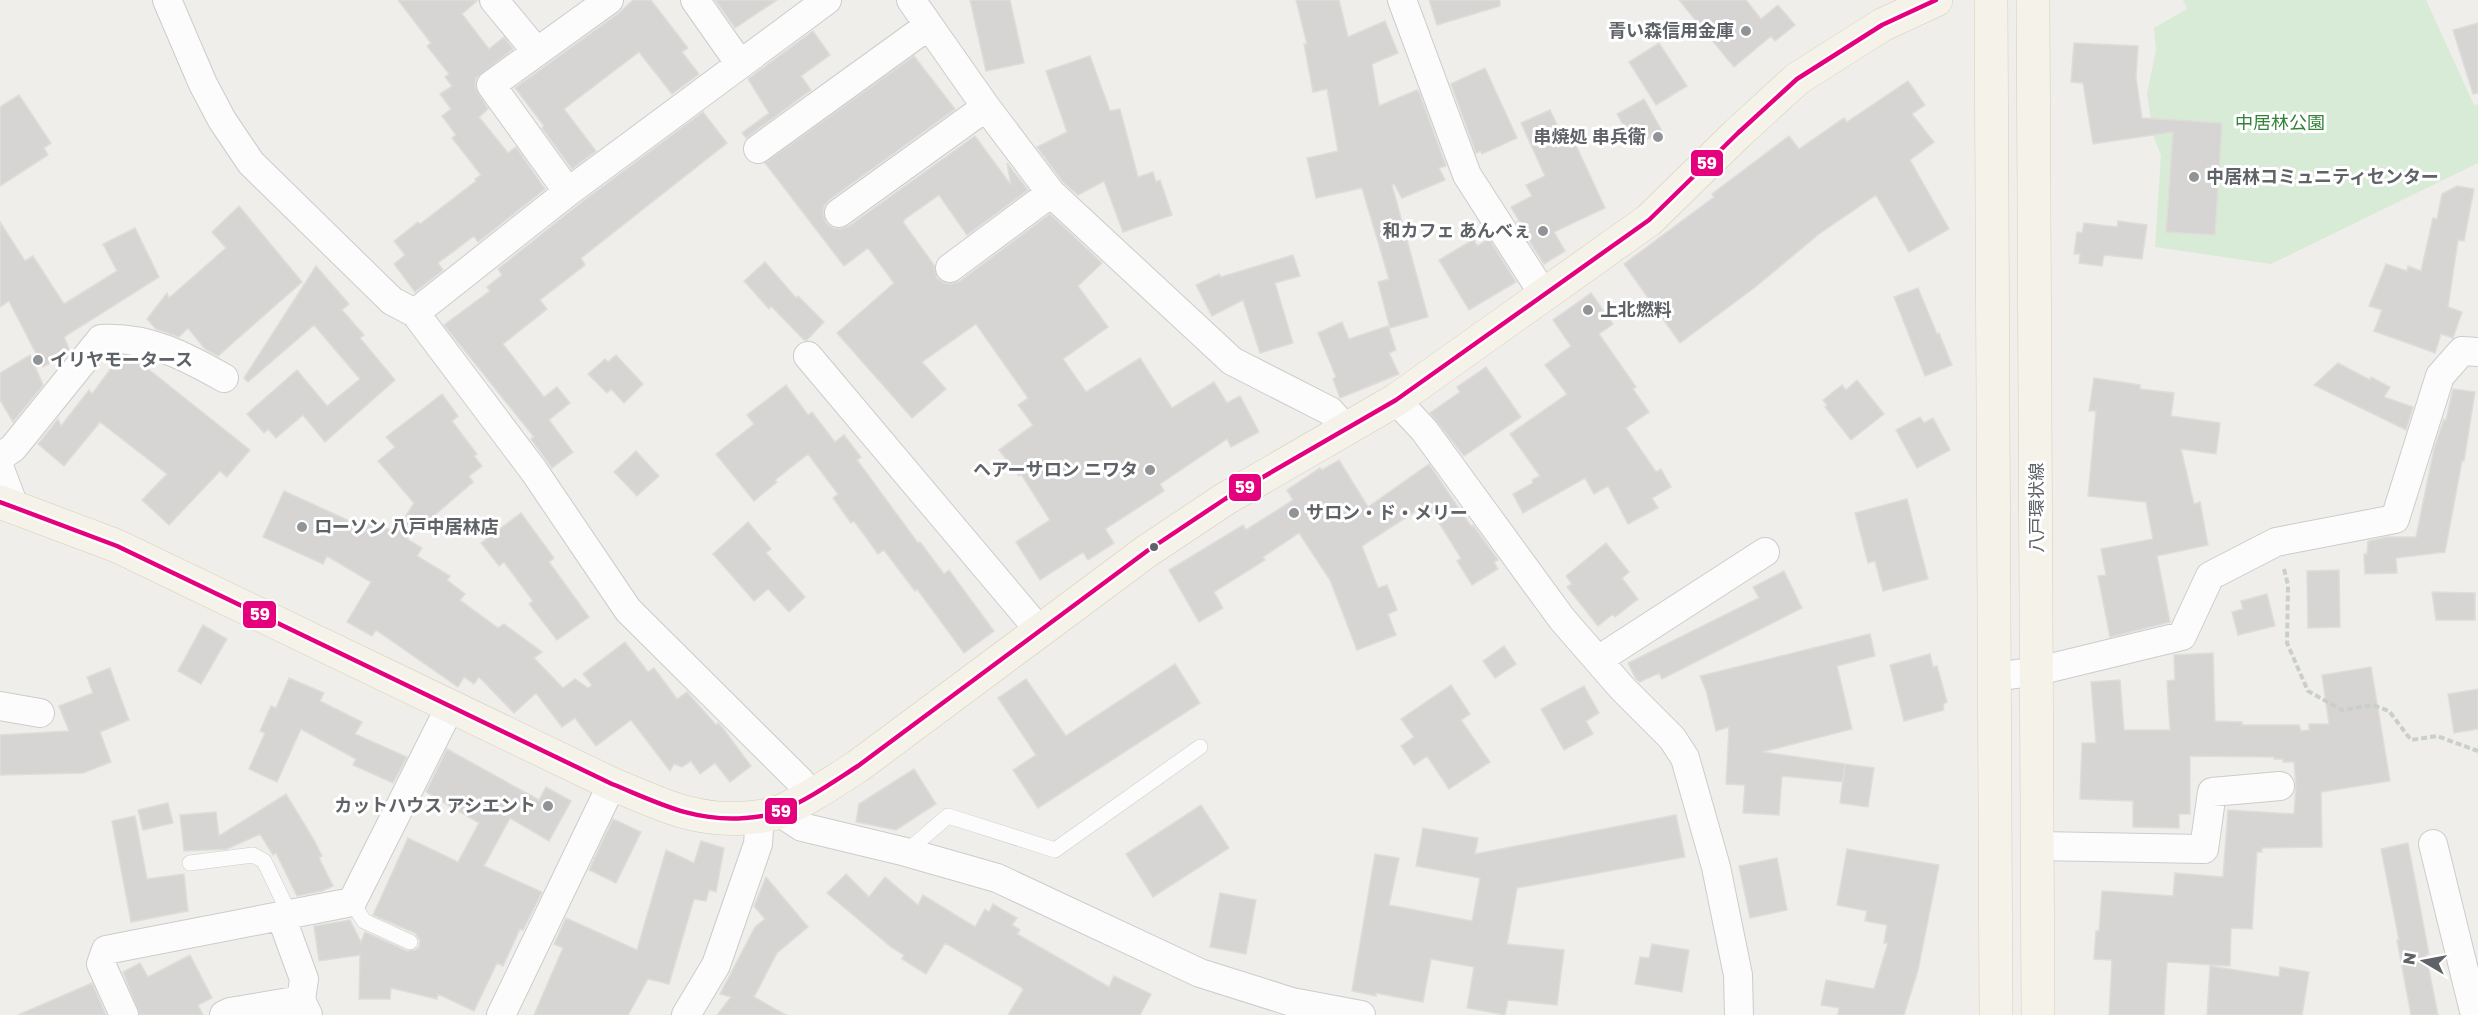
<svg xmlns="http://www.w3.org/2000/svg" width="2478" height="1015" viewBox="0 0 2478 1015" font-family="'Golos Text','Noto Sans JP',sans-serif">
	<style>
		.green { fill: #d8ebd6 }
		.building { fill: #d6d5d3; stroke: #deddd9; stroke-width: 1.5 }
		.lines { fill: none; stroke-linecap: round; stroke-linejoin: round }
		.lane-casing { stroke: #cbcccc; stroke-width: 16 }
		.street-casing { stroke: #cbcccc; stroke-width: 30 }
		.primary-casing { stroke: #d7ceb8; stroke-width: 34 }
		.path { stroke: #cacfcc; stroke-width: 4; stroke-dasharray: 6 3; stroke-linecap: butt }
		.lane { stroke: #fdfcfc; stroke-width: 15 }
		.street { stroke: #fdfcfc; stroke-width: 28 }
		.primary { stroke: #f4f2e9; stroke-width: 33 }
		.bus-1-casing { stroke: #fff; stroke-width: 9 }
		.bus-1 { stroke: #e5007d; stroke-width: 4.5 }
		.poi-dot { fill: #919496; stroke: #fff; stroke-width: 2 }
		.bus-dot { fill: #5f6368; stroke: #fff; stroke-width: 2 }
		.labels { text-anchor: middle; stroke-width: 6; stroke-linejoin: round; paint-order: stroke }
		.poi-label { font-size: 18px; font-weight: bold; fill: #5f6368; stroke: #fff; text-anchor: end }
		.park-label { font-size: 18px; fill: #348238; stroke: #fff }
		.street-label { font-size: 18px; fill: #5f6368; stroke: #fff }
		.line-badge { stroke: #fff; stroke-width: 2 }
		.badge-label { font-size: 16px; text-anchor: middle; font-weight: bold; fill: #fff }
	</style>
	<rect width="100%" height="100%" fill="#efeeea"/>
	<path class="green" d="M2183,0H2426L2474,105L2478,104V163L2271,264L2155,247L2161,155L2153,135L2147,93L2156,50L2154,28L2187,9Z"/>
	<path class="building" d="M398,0H478L462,14L489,49L504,37L513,49L476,78L475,87L488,109L479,117L508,153L516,147L545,189L478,242L474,236L438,263L443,270L415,292L394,264L405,255L394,241L418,222L420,224L476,181L475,179L481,175L452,138L456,135L442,116L451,109L440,94L452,86L445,77L449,74L427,46L431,43Z
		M633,0H651L688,48L682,52L699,74L672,94L639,52L564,109L596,151L572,169L542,128L544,126L515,88L619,13Z
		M715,0H777L735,28Z
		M970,0H1010L1024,63L986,71Z
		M1296,0H1339L1348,37L1385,21L1398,53L1372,64L1379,106L1417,90L1419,92L1446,166L1439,168L1445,180L1402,198L1394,184L1392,185L1428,317L1390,328L1378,282L1389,279L1362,188L1316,198L1307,158L1338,151L1327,89L1313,92L1304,44H1307Z
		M1429,0H1500V6L1437,25Z
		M1679,0H1746L1761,19L1778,5L1795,25L1775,41L1771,36L1734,67Z
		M2478,23V93L2473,94L2453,30Z
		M813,31L830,55L801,76L811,90L746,138L742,133L769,113L748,79Z
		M1659,43L1687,86L1656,105L1629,62Z
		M2074,43L2138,46L2136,78L2142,118L2222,123L2215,235L2166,232L2173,132L2093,144L2083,83L2071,82Z
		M914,56L955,109L829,200L824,206L823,214L826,223L833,228L840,229L849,226L975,136L1011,185L1007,163L1028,190L967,235L939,195L905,219L903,222L934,265L937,278L944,283L951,284L960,281L1050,214L1102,263L1078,286L1108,327L1063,359L1086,392L1140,358L1172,408L1214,382L1227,403L1240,396L1259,432L1231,447L1227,439L1160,484L1164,491L1105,529L1114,543L1088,560L1083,552L1040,580L1016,542L1050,520L1021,474L1019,476L999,450L1033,425L1018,405L1028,398L976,324L922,362L946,389L912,418L837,333L894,283L868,248L844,266L765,163Z
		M1090,56L1110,111L1120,109L1138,177L1153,172L1156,182L1160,180L1172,215L1123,232L1104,181L1078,195L1063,182L1037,147L1067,132L1046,71Z
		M1485,68L1517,138L1482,154L1481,151L1476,153L1451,84Z
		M1908,81L1925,105L1912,114L1934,142L1910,160L1949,229L1909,252L1876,195L1819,234L1754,288L1680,343L1624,264L1714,197L1712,194L1789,136L1799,149L1844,118L1847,122Z
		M19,95L51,143L44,148L48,155L0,186V107Z
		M1644,99L1662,131L1635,146L1617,114Z
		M1550,110L1560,131L1568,128L1605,208L1554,232L1565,251L1544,264L1517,222L1519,221L1511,207L1532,196L1526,185L1545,176L1521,123Z
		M703,112L727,143L581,258L585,265L540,300L547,309L503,344L544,397L557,387L570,403L549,420L573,452L552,468L531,439L534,437L444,325L490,291L487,287L502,275L498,269L578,205Z
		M2457,186L2474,189L2464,241L2458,240L2448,307L2462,312L2453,338L2441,334L2435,353L2374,331L2382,310L2369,306L2386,264L2407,271L2408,266L2421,271L2433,218L2437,219L2442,194Z
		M239,206L302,282L218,356L205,349L188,328L179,337L156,329L147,319L167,293L169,298L226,248L212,232Z
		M2118,221L2147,225L2142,259L2104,255L2102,266L2079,263L2080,254H2074L2077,232L2082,233L2084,223L2117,227Z
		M0,222L25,261L33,256L64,304L117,271L103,244L135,228L159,277L64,337L70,351L67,355L43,367L9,301L0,307Z
		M1474,239L1477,246L1489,239L1516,282L1469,310L1439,260Z
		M1293,255L1300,276L1275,283L1293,343L1260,353L1243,300L1212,316L1196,285L1219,274L1221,277Z
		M765,262L796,298L798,296L824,322L807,340H804L771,306L769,309L744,281Z
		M316,266L349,304L342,310L364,335L360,338L395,380L325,442L303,415L276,438L268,429L264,433L247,414L297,370L327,406L360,379L314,325L248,382L244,378Z
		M1918,288L1937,334L1939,333L1952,365L1925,376L1894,297Z
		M1591,293L1613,324L1599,334L1636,387L1633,389L1649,412L1626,428L1656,472L1661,469L1671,487L1652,498L1658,508L1628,524L1608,486L1594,494L1585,478L1523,513L1513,494L1533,483L1532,480L1540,476L1510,434L1567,394L1545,365L1571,346L1553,320Z
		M1342,322L1349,339L1388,326L1396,350L1389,353L1399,374L1340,398L1333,379L1336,377L1318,333Z
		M30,355L43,385L13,422L0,400V373Z
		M616,355L643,384L624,403L611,389L607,393L588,374L605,359L608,362Z
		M120,356L133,357L250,450L227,477L220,471L169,525L142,500L167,474L100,422L64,466L38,444L58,419L61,426L89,390L92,394Z
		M2338,363L2370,380L2371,377L2390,387L2384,397L2413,407L2406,430L2314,385Z
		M1486,367L1521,417L1464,456L1430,413L1460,392L1457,387Z
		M2094,378L2140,385V389L2174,393L2171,416L2220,423L2216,454L2181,449L2194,504L2200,502L2208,545L2157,556L2170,622L2110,637L2098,576L2106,575L2101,549L2153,539L2146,502L2088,496L2096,411H2089Z
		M1857,380L1884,414L1851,440L1825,407L1827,405L1823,400L1842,385L1846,390Z
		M786,385L808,415L812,412L835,442L844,435L861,457L857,460L918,543L920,542L944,574L949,570L994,631L964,653L917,589L915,591L884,550L878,554L854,521L851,523L833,498L838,494L808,454L775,480L777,482L754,501L716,454L754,424L747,415Z
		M2453,389L2475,392L2464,461H2462L2445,552L2396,558L2397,573L2365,574L2364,554H2367L2368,541L2387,537H2416L2434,449L2444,419L2446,420Z
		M442,394L458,416L452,421L477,454L474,456L482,466L469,476L473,482L407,539L422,548L417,556L450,576L447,580L465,594L460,600L498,628L504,624L542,652L534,658L563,688L575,679L588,688L592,685L583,674L625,642L648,672L654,668L677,699L687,692L716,725L718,723L722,727L751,766L730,782L715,763L700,774L691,761L682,767L674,764L670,771L631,720L596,746L575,718L562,727L536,693L514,713L479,677L474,684L464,677L458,687L376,630L372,636L347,622L371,582L327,556L323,564L263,537L284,491L365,528L371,519L395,533L414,503L378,461L395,447L386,437Z
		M1920,417L1924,423L1933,418L1950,450L1917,468L1896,430Z
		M636,451L659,476L637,496L614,472Z
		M1339,460L1368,507L1429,464L1471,526L1473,525L1496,557L1498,560L1494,562L1498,569L1472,585L1457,561L1461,558L1429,507L1420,512L1419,509L1362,546L1378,588L1387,585L1397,610L1388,614L1396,635L1357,650L1330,580L1299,533L1263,557L1265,560L1214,592L1223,608L1199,622L1169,570L1243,525L1246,530L1293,500L1287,490L1320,468L1322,470Z
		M1907,499L1928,579L1883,591L1875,561L1868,563L1855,513Z
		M521,513L554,558L549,562L589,617L557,640L529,604L533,601L504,562L499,566L481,543Z
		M748,522L771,549L766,553L805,597L789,612L768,589L754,601L713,554Z
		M1606,543L1629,572L1622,578L1638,599L1615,617L1613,614L1598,626L1567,587L1572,584L1566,576Z
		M2339,570L2340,627L2308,628L2307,571Z
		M1784,571L1802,608L1662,679L1659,673L1640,682L1636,679L1628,663L1759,598L1753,587Z
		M2432,592L2475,593V620H2436Z
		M2267,594L2275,626L2238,635L2232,612L2243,609L2241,601Z
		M203,625L227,639L201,684L178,671Z
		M1870,634L1875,656L1837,666L1852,729L1762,752L1845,764L1843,782L1782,776L1779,815L1743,813L1745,785L1726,784L1729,727L1716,731L1706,690L1700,676Z
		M1504,646L1516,664L1495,678L1483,661Z
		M2213,653L2215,721L2242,722V725H2299L2301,731L2309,730V724H2329L2322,675L2371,667L2390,781L2321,792L2322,847L2262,848V852H2257L2252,929L2231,928L2230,966L2167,962L2164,1015H2109L2112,960L2094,959L2096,931H2099L2102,891L2173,896L2175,873L2223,877L2228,810L2294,814L2296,785L2294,762H2283V759H2274V757L2190,756V814H2179V828L2133,827V801L2080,799L2082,743H2096L2091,682L2120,680L2124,730H2170L2167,681L2175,680L2174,655Z
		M1930,654L1933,667L1937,666L1947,702L1943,704L1944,710L1904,721L1890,665Z
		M1175,664L1200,703L1038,808L1013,770L1036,755L998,698L1026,679L1066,736Z
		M110,668L129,720L100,732L111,762L83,773L0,775V735L69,731L59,706L93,693L87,677Z
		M289,678L324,693L320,701L362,722L355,734L407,757L393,783L353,765L356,759L301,729L277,782L249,769L265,733L260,731L271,706L276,708Z
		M1451,685L1470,714L1461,720L1490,762L1449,789L1427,756L1414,765L1401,746L1414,737L1401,719Z
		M1584,686L1599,713L1586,721L1593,734L1564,750L1541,709Z
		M2478,689V729L2454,733L2448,694Z
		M447,749L539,800L546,787L571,801L549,841L510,818L484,866L542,892L523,930L520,929L503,966L497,963L474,1011L438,994L437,999L391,988L390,999H359L360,955L319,961L314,926L350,920L361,942L365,932L407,951L415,950L419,947L420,940L415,933L373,915L408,838L458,862L479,823L426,792Z
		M1845,764L1874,768L1868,807L1840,803Z
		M914,769L936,804L896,830L856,822L859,804Z
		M286,794L314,840L322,856L319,858L333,886L322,891L297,896L276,853L273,855L260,834L227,849L184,851L180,815L216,812L219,836Z
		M168,803L173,823L143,830L138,810Z
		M1201,805L1229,848L1153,897L1126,854Z
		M1676,815L1685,857L1517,888L1507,944L1564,950L1557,1005L1508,1000L1505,1015L1467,1008L1474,967L1431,959L1423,1002L1376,993V996L1352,991L1375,854L1399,858L1389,905L1472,921L1480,878L1416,866L1423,828L1478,838L1475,854Z
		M135,816L147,879L184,874L188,911L131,922L112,821Z
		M613,819L641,832L616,883L589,870Z
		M701,841L724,848L716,892L709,890L706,901L694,899L669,984L648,979L628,1015H534L563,948L554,944L566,918L637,950L666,850L694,863Z
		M2408,843L2429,954L2426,955L2438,1015H2411L2397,940H2399L2381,849Z
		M1847,849L1939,865L1918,970L1904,1015H1838L1839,1008L1821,1005L1826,980L1874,989L1888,943H1884L1887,925L1865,921L1867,911L1837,905Z
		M1777,858L1787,910L1750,918L1739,866Z
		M846,874L869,897L885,877L918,905L923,895L975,927L985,909L989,912L993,904L1017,918L1012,925L1020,930L1017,934L1109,987L1114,976L1151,994L1140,1015H1008L1023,990L1021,987L945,943L926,974L902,959L904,955L891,947L827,893Z
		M766,877L808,927L777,953L754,997L786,1015H717L731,997L720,994L755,927L765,919L754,906Z
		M1220,893L1256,900L1246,954L1210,947Z
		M1652,944L1689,950L1682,992L1635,984L1640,957L1649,958Z
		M190,955L212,998L198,1005L203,1015H140L123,972L140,963L148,977Z
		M2210,966L2279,977L2280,967L2309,972L2302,1015H2207Z
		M92,983L106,1015H18Z"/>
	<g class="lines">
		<defs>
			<path id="lane" d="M906,852L948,816L1055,850L1200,747
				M190,863L253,855L264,861L290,915
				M352,902L364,921L410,942"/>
			<path id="street" d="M167,0L203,84L222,120L251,163L392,301L415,313
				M494,0L537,52
				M695,0L740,64
				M911,0L986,107L1051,193L1232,361L1330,411L1346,429
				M1402,0L1467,175L1544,295
				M758,149L928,26
				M568,192L491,85L609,0
				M839,213L986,107
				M950,268L1051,193
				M808,356L1039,630
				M1396,400L1424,430L1562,619L1622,688L1672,738L1685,758L1716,867L1738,975L1739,1015
				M0,457L13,448L101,339C147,336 185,356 224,378
				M0,469L14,506
				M1598,660L1765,552
				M1994,677L2038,671L2182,636L2210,576L2276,542L2395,519L2440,376L2462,351L2478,352
				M0,706L40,713
				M811,796L800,781L628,610L534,471L415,313L568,192L827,0
				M779,812L802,827L906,852L997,878L1200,973L1292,1002L1361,1015
				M2433,844L2475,1015
				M2037,846L2204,849L2212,792L2280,786
				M281,916L304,979L301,1000
				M124,1015L101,964L106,950L352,902L451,705
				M224,1015L230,1012L301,1000L308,1015
				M501,1015L612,784
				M686,1015L716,965L758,844L760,816"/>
			<path id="primary" d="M1991,0L1996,1015
				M2033,0L2038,1015
				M0,502L117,546L612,784C659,803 693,822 745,818C757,817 770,816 781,811C809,799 833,782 858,766L1147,551L1225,499L1396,400L1649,220L1738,133L1797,79L1882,25L1936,0"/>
		</defs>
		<use href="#lane" class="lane-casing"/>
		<use href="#street" class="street-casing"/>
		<use href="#primary" class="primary-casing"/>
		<path class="path" d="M2284,569L2288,585L2287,643L2308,691L2342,710L2373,705L2389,711L2411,740L2437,736L2478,751"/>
		<use href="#lane" class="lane"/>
		<use href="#street" class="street"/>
		<use href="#primary" class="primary"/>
		<defs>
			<path id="bus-1" d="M0,502L117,546L612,784C659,803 693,822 745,818C757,817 770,816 781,811C809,799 833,782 858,766L1147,551L1225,499L1396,400L1649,220L1738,133L1797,79L1882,25L1936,0"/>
		</defs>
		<use href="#bus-1" class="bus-1-casing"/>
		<use href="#bus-1" class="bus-1"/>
	</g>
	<g class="poi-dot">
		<circle cx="1746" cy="31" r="6"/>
		<circle cx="1658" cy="137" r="6"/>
		<circle cx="2194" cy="177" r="6"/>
		<circle cx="1543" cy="231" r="6"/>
		<circle cx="1588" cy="310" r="6"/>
		<circle cx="38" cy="360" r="6"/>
		<circle cx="1150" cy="470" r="6"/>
		<circle cx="1294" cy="513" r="6"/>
		<circle cx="302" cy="527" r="6"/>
		<circle cx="548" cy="806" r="6"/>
	</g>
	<circle class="bus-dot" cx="1154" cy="547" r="5"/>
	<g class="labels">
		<g class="poi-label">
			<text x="1734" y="37">青い森信用金庫</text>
			<text x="1646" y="143">串焼処 串兵衛</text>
			<text x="2206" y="183" text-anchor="start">中居林コミュニティセンター</text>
			<text x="1531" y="237">和カフェ あんべぇ</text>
			<text x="1600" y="316" text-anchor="start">上北燃料</text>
			<text x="50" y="366" text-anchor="start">イリヤモータース</text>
			<text x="1138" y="476">ヘアーサロン ニワタ</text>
			<text x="1306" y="519" text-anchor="start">サロン・ド・メリー</text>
			<text x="314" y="533" text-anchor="start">ローソン 八戸中居林店</text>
			<text x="536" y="812">カットハウス アシエント</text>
		</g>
		<g class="park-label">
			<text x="2280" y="129">中居林公園</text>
		</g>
		<g class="street-label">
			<text transform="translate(2037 508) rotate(-90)" y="6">八戸環状線</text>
		</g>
	</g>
	<g class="line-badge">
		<rect x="1690" y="149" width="34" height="28" rx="6" fill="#e5007d"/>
		<rect x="1228" y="473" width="34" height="29" rx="6" fill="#e5007d"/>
		<rect x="242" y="600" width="35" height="29" rx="6" fill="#e5007d"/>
		<rect x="764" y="797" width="34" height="28" rx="6" fill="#e5007d"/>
	</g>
	<g class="badge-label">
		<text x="1707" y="169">59</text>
		<text x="1245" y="493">59</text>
		<text x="260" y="620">59</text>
		<text x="781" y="817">59</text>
	</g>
	<g transform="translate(2424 961) rotate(280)" stroke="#ffffff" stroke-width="4.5" paint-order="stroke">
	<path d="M0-4.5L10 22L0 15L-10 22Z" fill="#5f6368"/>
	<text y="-9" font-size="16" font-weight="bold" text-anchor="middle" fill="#5f6368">N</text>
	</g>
</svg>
